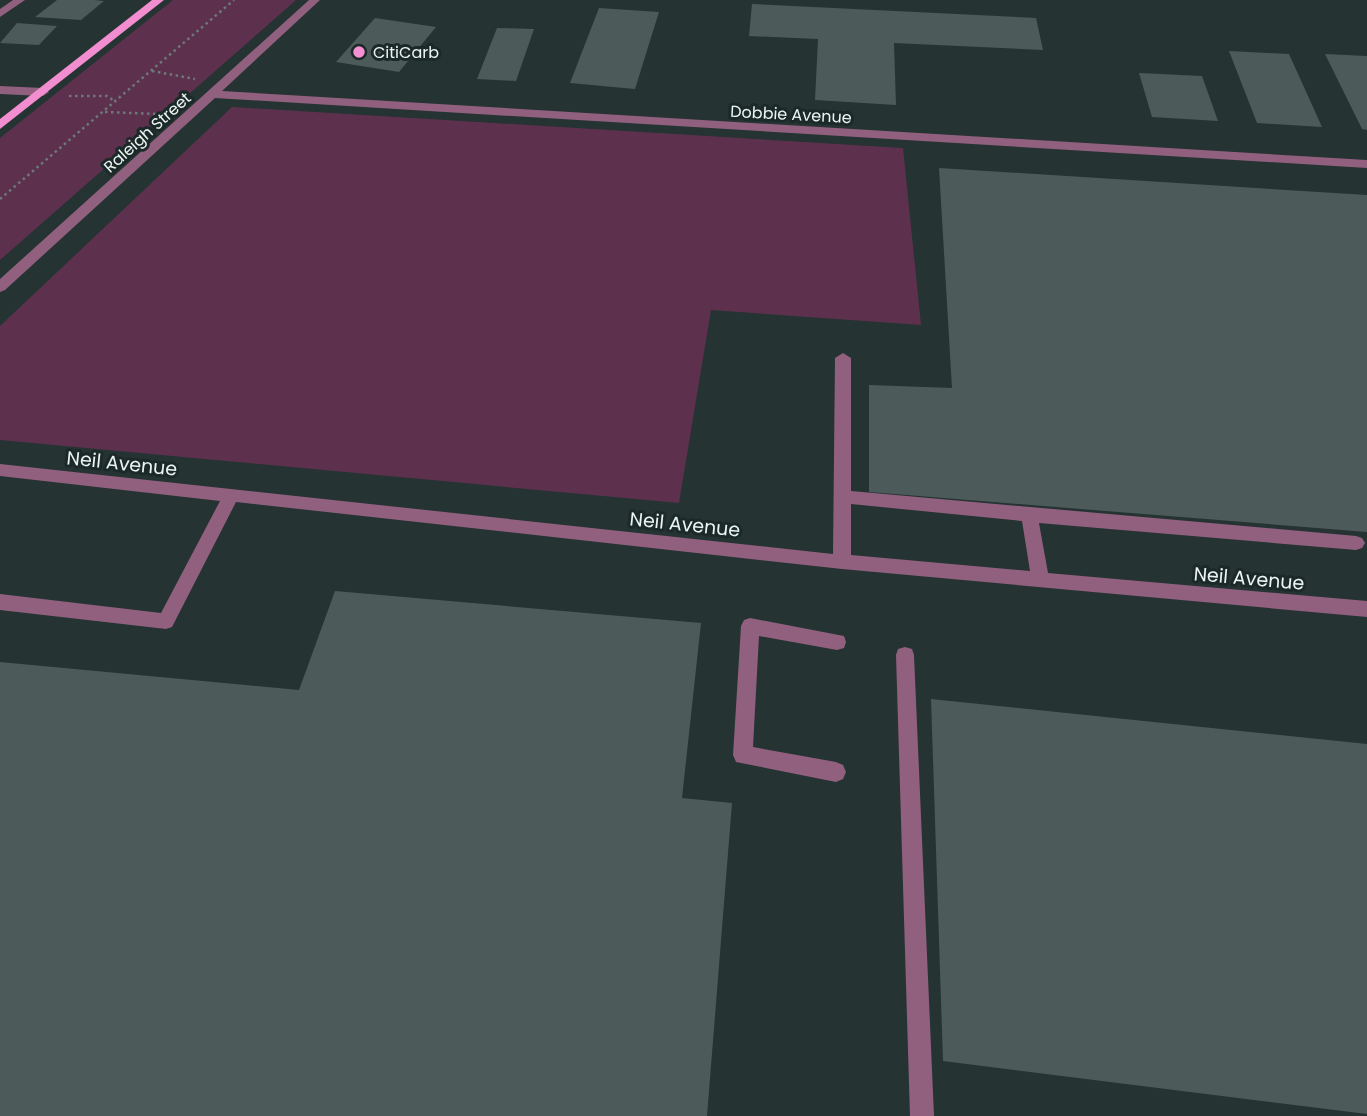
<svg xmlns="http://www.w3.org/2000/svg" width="1367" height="1116" viewBox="0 0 1367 1116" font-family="Poppins,sans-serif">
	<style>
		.green { fill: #5d314e }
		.building { fill: #4c5b5a }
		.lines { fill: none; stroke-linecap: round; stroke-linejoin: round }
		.path { stroke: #6d7978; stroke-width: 2.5; stroke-dasharray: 2.5 3.5; stroke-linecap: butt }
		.minor { fill: #91607f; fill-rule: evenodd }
		.major { fill: #f28dcf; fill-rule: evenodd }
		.poi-dot { fill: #f591d2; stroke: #1b2928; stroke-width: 2.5 }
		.labels { text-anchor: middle; stroke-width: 6; stroke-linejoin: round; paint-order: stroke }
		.far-poi-label { font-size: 16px; fill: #ebf4f3; stroke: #1b2928; text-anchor: start }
		.far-street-label { font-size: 16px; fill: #ebf4f3; stroke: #1b2928 }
		.street-label { font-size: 19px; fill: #ebf4f3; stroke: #1b2928 }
	</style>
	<rect width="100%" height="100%" fill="#253332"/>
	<path class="green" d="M173,0H296L0,260V138Z
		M232,107L903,148L921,325L711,310L679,503L0,440V326Z"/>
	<path class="building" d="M57,0H94L104,1L81,20L35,17Z
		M752,4L1036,18L1043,50L894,43L896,105L815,100L818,39L749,36Z
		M599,8L659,12L635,89L570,83Z
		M375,18L436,27L399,72L336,62Z
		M17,23L57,26L39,45L0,43Z
		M497,28L534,29L516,81L477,79Z
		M1229,51L1289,54L1322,127L1257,123Z
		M1325,54L1367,56V130L1362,129Z
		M1139,73L1202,76L1218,121L1152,117Z
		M939,168L1367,195V532L869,492V385L952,388Z
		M335,591L701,623L682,798L732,803L707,1116H0V662L299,690Z
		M931,699L1367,744V1114L943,1061Z"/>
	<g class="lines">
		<path class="path" d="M152,71L195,79
			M69,96H107L116,102
			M105,112L159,114
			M0,199L234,0"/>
		<path class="minor" d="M13,0H25L0,17V9Z
			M309,0H320L222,91L1367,160V168L215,98L5,290L0,292V279Z
			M0,86L43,88L49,92L43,96L0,94Z
			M843,353L851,358V491L1356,536L1362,538L1365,543L1362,548L1356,550L1039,523L1048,573L1367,601V617L842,569L236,502L172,627L166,629L0,610V594L161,613L220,501L0,476V464L833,554L835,358ZM851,504L1022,521L1030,571L851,555Z
			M750,618L844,636L846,642L844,648L837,650L759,636L753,747L836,762L843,765L846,772L843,779L836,782L736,762L733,755L741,626L744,620Z
			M905,647L912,649L914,655L934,1116H910L896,655L898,649Z"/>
		<path class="major" d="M152,0H164L0,129V119Z"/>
	</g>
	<circle class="poi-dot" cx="359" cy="52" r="7"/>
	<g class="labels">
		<g class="far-poi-label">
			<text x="373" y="58">CitiCarb</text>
		</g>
		<g class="far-street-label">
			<text transform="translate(791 114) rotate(3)" y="6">Dobbie Avenue</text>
			<text transform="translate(147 132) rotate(-42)" y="6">Raleigh Street</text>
		</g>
		<g class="street-label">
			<text transform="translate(122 463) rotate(6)" y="7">Neil Avenue</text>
			<text transform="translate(685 524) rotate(6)" y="7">Neil Avenue</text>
			<text transform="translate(1249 578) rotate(5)" y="7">Neil Avenue</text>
		</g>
	</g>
</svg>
